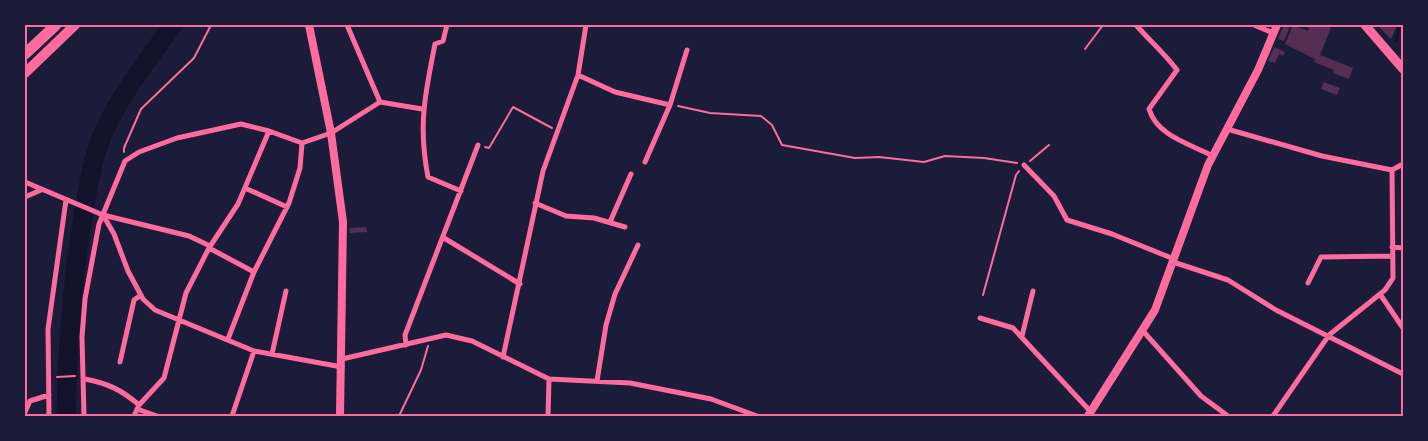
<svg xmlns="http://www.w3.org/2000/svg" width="1428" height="441" viewBox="0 0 1428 441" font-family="'Open Sans',sans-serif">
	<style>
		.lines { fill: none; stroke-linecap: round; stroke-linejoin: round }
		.stream { stroke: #12122b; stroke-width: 3 }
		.river { stroke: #12122b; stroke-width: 19 }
		.building { fill: #542f53 }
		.path { stroke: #ff6b9d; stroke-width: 2 }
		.minor { stroke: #ff6b9d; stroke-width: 5 }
		.tertiary { stroke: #ff6b9d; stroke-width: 8 }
		.secondary { stroke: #ff6b9d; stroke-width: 9 }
		.trunk { stroke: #ff6b9d; stroke-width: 10 }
		.motorway { stroke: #ff6b9d; stroke-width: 11 }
		.neatline { fill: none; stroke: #ff6b9d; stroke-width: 2 }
	</style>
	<rect width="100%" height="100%" fill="#1b1b3a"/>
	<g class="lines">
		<path class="stream" d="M1396,40L1400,25"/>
		<path class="river" d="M66,416C67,346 72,281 84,211C89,183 93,153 106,127C123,91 150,57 173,25"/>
	</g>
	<path class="building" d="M1284,25L1290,26L1284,41L1278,39Z
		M1293,25H1298L1297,27L1308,31L1309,28L1306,27V25H1332L1320,55L1353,68L1349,79L1333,73L1334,70L1314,62L1315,59L1285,44Z
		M1377,25H1397L1391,39Z
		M1274,47L1285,52L1283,56L1279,54L1275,63L1268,61Z
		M1324,82L1340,88L1337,95L1321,89Z
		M366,227L367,232L350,233L349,228Z"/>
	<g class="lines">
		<path class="path" d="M1085,49L1103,25
			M678,106L710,113L761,116L772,125L782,145L855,158L879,157L924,162L945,156L984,158L1017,163
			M485,147L489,148L513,107L552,128
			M124,152V148L141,109L194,58L211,25
			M1030,161L1049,145
			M983,295L1016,175L1019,171
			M57,377L75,376
			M399,416L421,370L428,346"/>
		<path class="minor" d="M347,25L380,102
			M447,25L443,41L435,44C425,94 418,126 428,177L461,191
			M1136,25C1150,41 1165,54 1177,70L1149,109C1157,136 1190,144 1213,156
			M1254,25L1273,33
			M578,75L615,92L670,105
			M1227,129L1322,156L1392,170L1393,278L1385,290L1329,335L1273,416
			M645,162L670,105L687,50
			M1024,165L1054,196L1067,220L1112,234L1174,259
			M1392,170L1403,164
			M25,182L103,215L114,234L128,271L143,299L155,310L254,351L342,367
			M245,188L287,207
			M25,197L41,190
			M535,203L566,216L594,218L625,227
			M103,215L189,236L210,246
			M610,222L631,174
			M444,238L520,284
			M1392,247L1403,248
			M209,248L254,272
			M1173,262L1228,280L1276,310L1403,374
			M1308,283L1321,257L1392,256
			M1380,294L1403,328
			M980,318L1013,328L1091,412
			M1143,331L1201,396L1228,416
			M1022,336L1033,291
			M228,339L254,272L289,203L300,168L302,143
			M406,345L405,335L478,145
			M272,354L286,291
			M503,357L543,171L578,75L586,25
			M342,359L446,335L472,341L549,379L630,383L711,399L757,416
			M120,362L134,300L141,295
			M85,379C107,383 122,390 139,405
			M597,381L606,325L615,294L638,245
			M137,409L157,416
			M25,412L30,401L49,395
			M49,416L48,329L66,200
			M84,416L82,337L85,299L99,224L125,161L139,152L177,138L241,124L269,131L302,143L331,133L380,102L422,109
			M134,416L139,405L164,378L186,293L209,248L238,204L269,131
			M232,416L254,351
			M548,416L549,379"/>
		<path class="tertiary" d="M309,25L331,133L343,222L340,416
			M1088,416L1155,310L1208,165L1258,70L1277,25"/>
		<path class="secondary" d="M1365,25L1403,69"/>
		<path class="trunk" d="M25,73L75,25"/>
		<path class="motorway" d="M25,54L56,25"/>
	</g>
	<rect width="1428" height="441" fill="none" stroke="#1b1b3a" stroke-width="52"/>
	<rect x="26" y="26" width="1376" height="389" class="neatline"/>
</svg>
